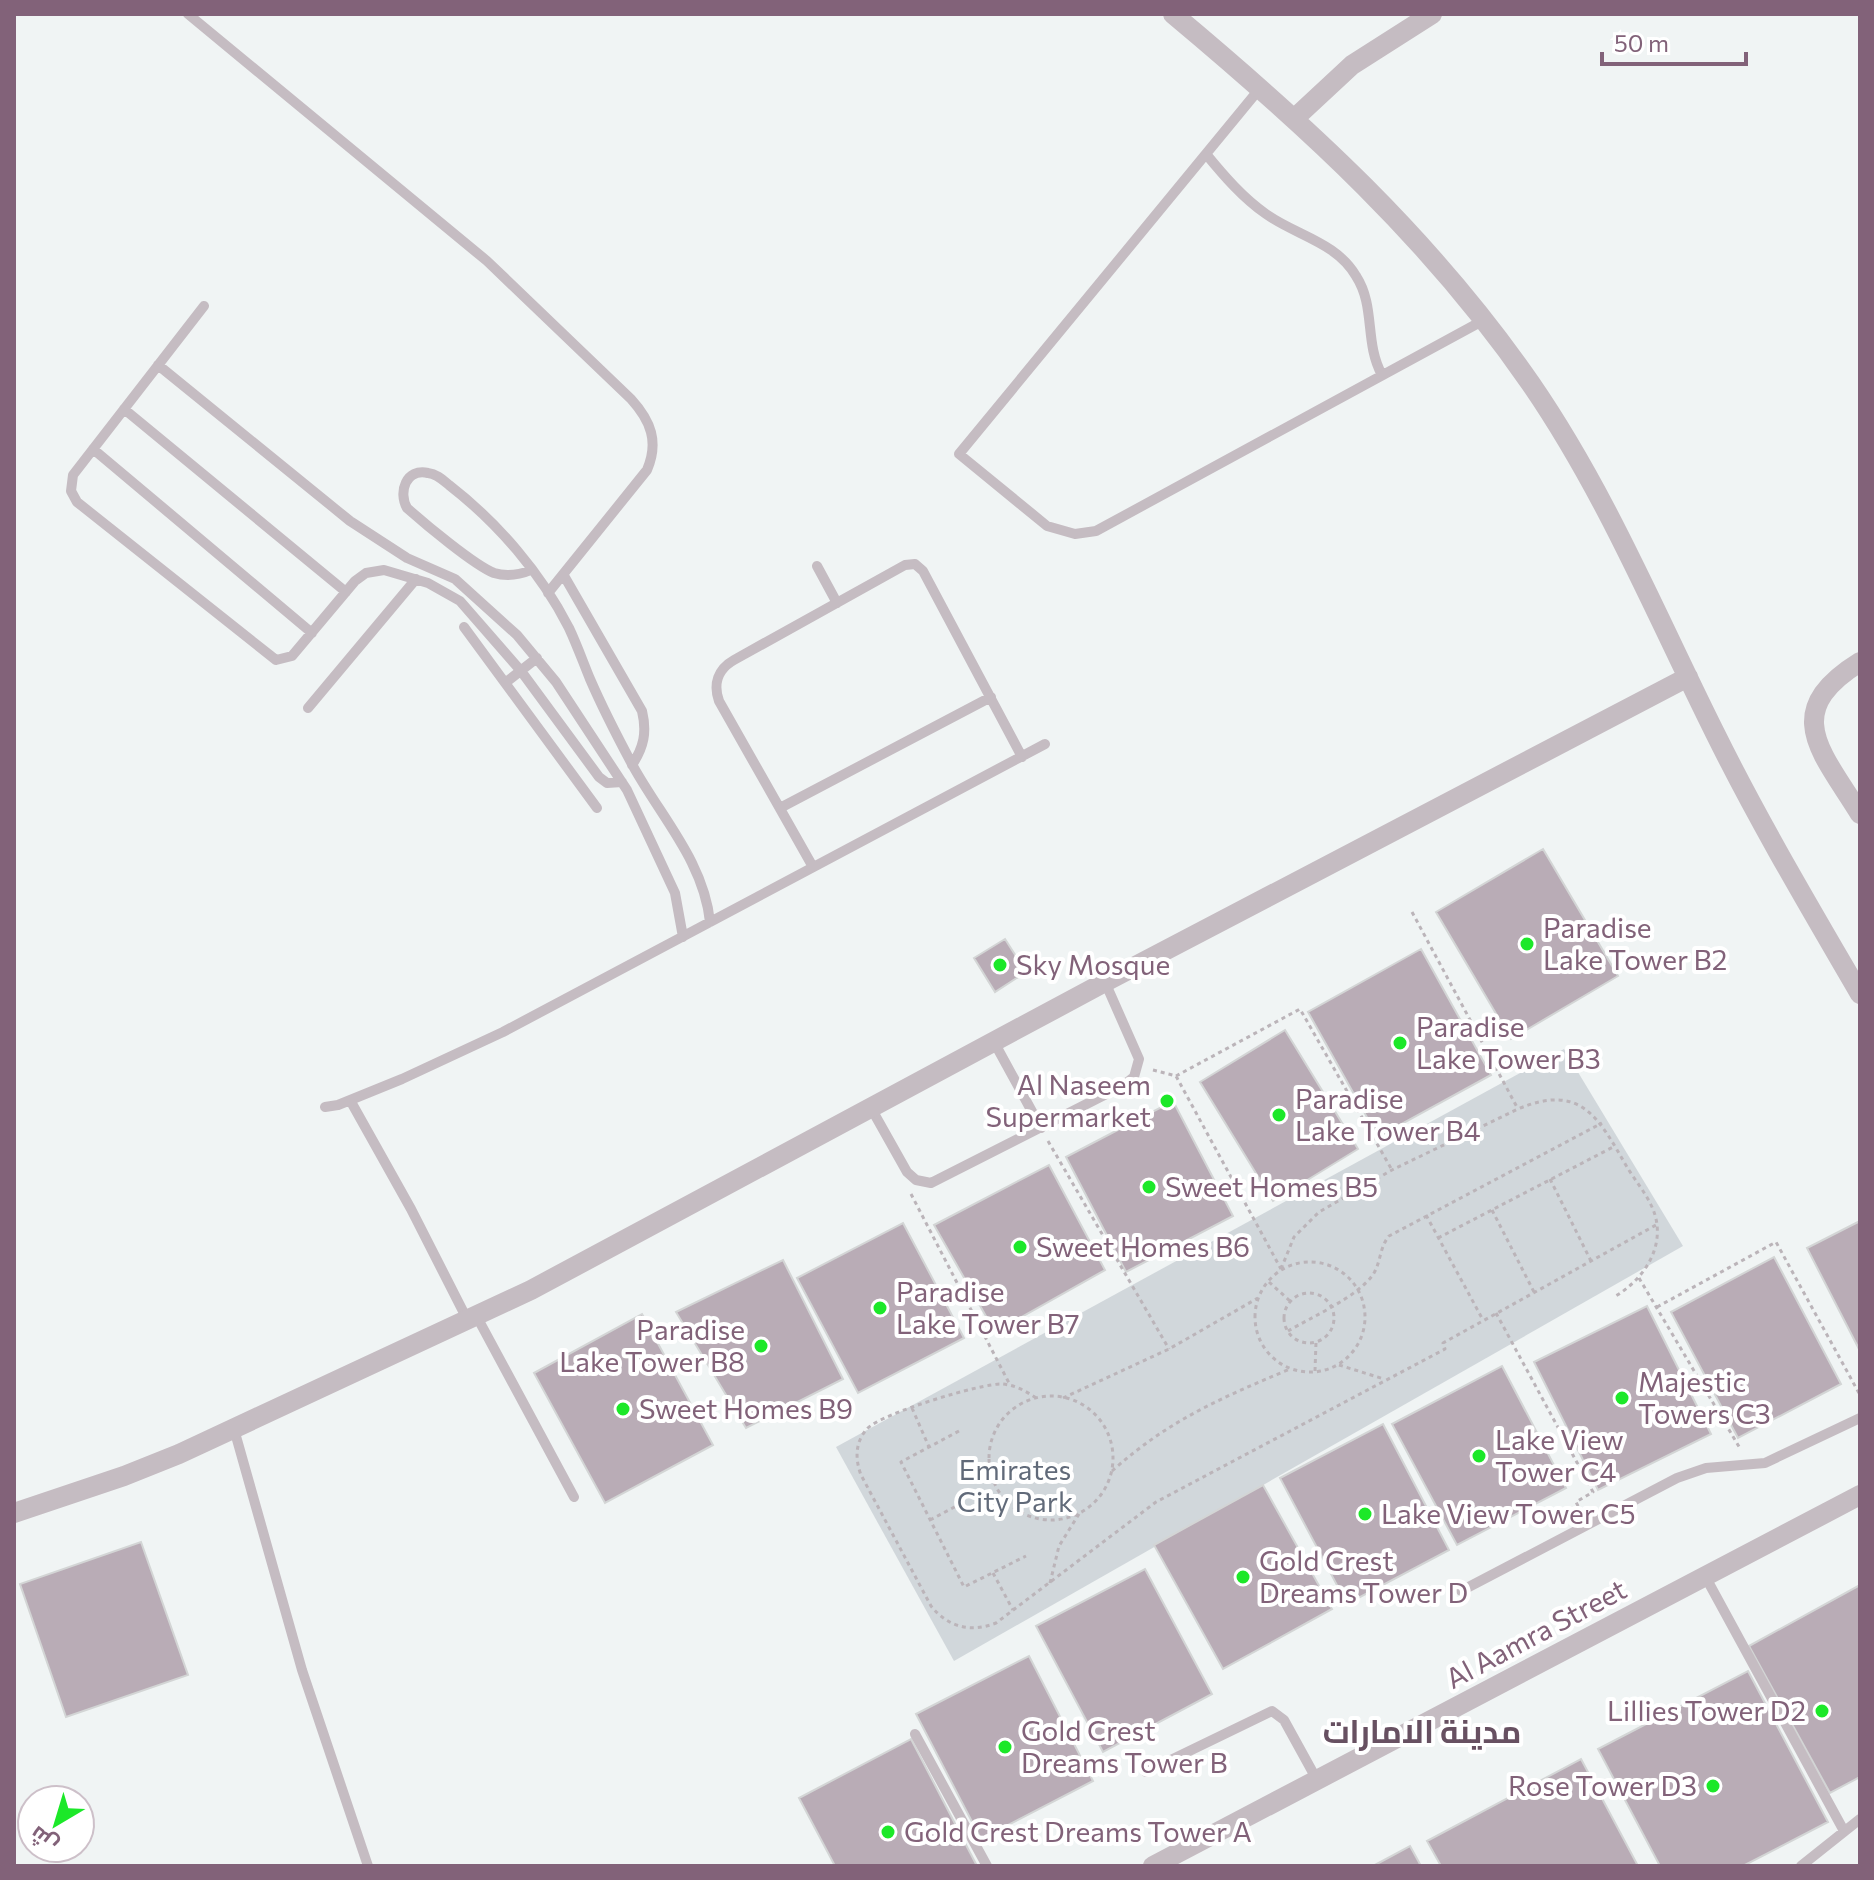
<svg xmlns="http://www.w3.org/2000/svg" width="1874" height="1880" viewBox="0 0 1874 1880" font-family="Commissioner,Cairo,sans-serif">
	<style>
		.green { fill: #d1d7db }
		.building { fill: #b9acb6; stroke: #d3d5d5; stroke-width: 2 }
		.lines { fill: none; stroke-linecap: round; stroke-linejoin: round }
		.path { stroke: #bbb4b9; stroke-width: 3; stroke-dasharray: 4 4; stroke-linecap: butt }
		.lane { stroke: #c5bcc2; stroke-width: 10 }
		.street { stroke: #c5bcc2; stroke-width: 20 }
		.poi-dot { fill: #1ce829; stroke: #fff; stroke-width: 3 }
		.labels { text-anchor: middle; stroke-width: 8; stroke-linejoin: round; paint-order: stroke }
		.poi-label { font-size: 28px; fill: #826279; stroke: #fff; text-anchor: start }
		.park-label { font-size: 28px; fill: #616a79; stroke: #fff }
		.street-label { font-size: 28px; fill: #826279; stroke: #fff }
		.quarter-label { font-size: 32px; font-weight: bold; fill: #675061; stroke: #fff }
	</style>
	<rect width="100%" height="100%" fill="#f0f4f4"/>
	<path class="green" d="M1564,1049L1683,1246L954,1661L836,1447Z"/>
	<path class="building" d="M1543,849L1618,976L1511,1039L1436,912Z
		M1005,939L1026,972L995,992L974,958Z
		M1421,949L1491,1075L1378,1137L1308,1012Z
		M1285,1030L1358,1149L1273,1201L1200,1082Z
		M1173,1101L1233,1216L1126,1272L1066,1157Z
		M1049,1165L1105,1270L995,1332L934,1225Z
		M1860,1221V1351L1807,1248Z
		M903,1223L964,1338L858,1393L797,1278Z
		M1774,1257L1841,1384L1738,1438L1671,1312Z
		M783,1260L843,1379L746,1428L676,1312Z
		M1647,1306L1711,1434L1598,1490L1534,1362Z
		M642,1314L713,1445L605,1503L534,1373Z
		M1502,1366L1566,1488L1457,1545L1392,1424Z
		M1383,1424L1449,1550L1347,1604L1280,1478Z
		M1263,1485L1332,1609L1223,1669L1154,1545Z
		M141,1542L188,1675L66,1717L20,1584Z
		M1145,1569L1212,1694L1103,1752L1036,1626Z
		M1860,1585V1777L1830,1793L1749,1646Z
		M1029,1656L1093,1781L981,1839L916,1714Z
		M1748,1671L1828,1822L1743,1866H1660L1598,1749Z
		M911,1739L977,1866H835L799,1798Z
		M1581,1759L1638,1866H1441L1427,1841Z
		M1410,1846L1421,1866H1373Z"/>
	<g class="lines">
		<path class="path" d="M1412,912L1518,1109
			M1153,1070L1176,1076L1281,1269
			M1176,1076L1300,1009L1392,1170
			M1048,1141L1169,1349
			M1550,1179L1591,1261
			M911,1194L1009,1383
			M1492,1210L1534,1292
			M1426,1215L1483,1320
			M1438,1238L1615,1146
			M1255 1317a55 55 0 1 1 110 0a55 55 0 1 1-110 0Z
			M1281,1269L1294,1237L1319,1212L1392,1170L1518,1109C1582,1082 1599,1119 1627,1167C1636,1182 1650,1198 1655,1215C1665,1249 1642,1281 1614,1297
			M1639,1278L1741,1450
			M1269,1282L1290,1301
			M1284 1318a25 25 0 1 1 50 0a25 25 0 1 1-50 0Z
			M1657,1307L1776,1242L1860,1395
			M1496,1313L1593,1492L1576,1502L1582,1514
			M1288,1331C1312,1317 1355,1298 1372,1276C1381,1264 1379,1248 1389,1236L1602,1123
			M1339,1365L1384,1379
			M1315,1371L1316,1342
			M989 1458a62 62 0 1 1 124 0a62 62 0 1 1-124 0Z
			M1036,1398C1026,1391 1015,1385 1002,1384C982,1383 879,1414 867,1429C855,1442 855,1459 861,1475L931,1606C948,1627 970,1633 996,1623L1156,1502L1445,1349L1443,1343L1656,1225
			M1063,1398L1169,1349L1258,1298
			M912,1408L929,1447
			M959,1431L901,1462L964,1587L1026,1556
			M1112,1471C1169,1420 1221,1398 1290,1369
			M930,1520L964,1502
			M993,1573L1013,1610
			M1050,1583L1059,1546L1079,1514"/>
		<path class="lane" d="M188,14L487,261L631,399C651,421 659,442 647,470L548,593
			M1261,87L959,454L1047,526L1075,534L1096,531L1484,320
			M1206,154C1224,176 1243,198 1266,214C1297,236 1336,242 1356,276C1376,307 1364,342 1382,375
			M204,306L73,475L71,491L77,502L276,660L292,656L355,581L366,573L384,570L428,583L460,601L521,671L599,777L607,783L622,782
			M158,365L350,521L407,558L455,579L517,635L556,682L627,790L675,893L683,937
			M124,409L346,592
			M93,449L312,633
			M817,566L837,603
			M531,570C519,575 507,577 494,573C474,565 425,524 407,508C398,492 406,468 428,473C437,474 443,480 449,485C498,523 541,573 569,628C577,645 583,662 590,679C603,709 618,738 633,766C661,817 704,862 710,922
			M563,574L642,711C647,732 644,747 632,765
			M464,627L597,808
			M505,683L537,658
			M308,708L416,579
			M780,808L991,697
			M813,867L719,701C713,684 718,669 734,660L905,565L915,564L923,571L1022,757
			M994,1042L1041,1128
			M350,1100L411,1209L468,1321
			M325,1107L338,1105L402,1079L503,1032L1045,744
			M871,1108L907,1172L916,1180L931,1183L1124,1085L1134,1077L1139,1059L1105,982
			M477,1317L574,1497
			M234,1429L302,1670L368,1866
			M1705,1576L1844,1831
			M1461,1591L1677,1478L1706,1468L1765,1463L1860,1418
			M915,1734L987,1866
			M1146,1772L1272,1711L1284,1720L1317,1780
			M1801,1866L1860,1819"/>
		<path class="street" d="M1173,14C1307,126 1431,239 1531,384C1606,493 1656,615 1715,733C1759,822 1810,908 1860,994
			M1295,118L1352,65L1432,14
			M1860,662C1779,712 1822,752 1860,814
			M14,1513L124,1476L179,1454L531,1290L1105,982L1688,677
			M1153,1866L1860,1495"/>
	</g>
	<g class="poi-dot">
		<circle cx="1527" cy="944" r="8"/>
		<circle cx="1000" cy="965" r="8"/>
		<circle cx="1400" cy="1043" r="8"/>
		<circle cx="1167" cy="1101" r="8"/>
		<circle cx="1279" cy="1115" r="8"/>
		<circle cx="1149" cy="1187" r="8"/>
		<circle cx="1020" cy="1247" r="8"/>
		<circle cx="880" cy="1308" r="8"/>
		<circle cx="761" cy="1346" r="8"/>
		<circle cx="1622" cy="1398" r="8"/>
		<circle cx="623" cy="1409" r="8"/>
		<circle cx="1479" cy="1456" r="8"/>
		<circle cx="1365" cy="1514" r="8"/>
		<circle cx="1243" cy="1577" r="8"/>
		<circle cx="1822" cy="1711" r="8"/>
		<circle cx="1005" cy="1747" r="8"/>
		<circle cx="1713" cy="1786" r="8"/>
		<circle cx="888" cy="1832" r="8"/>
	</g>
	<g class="labels">
		<g class="poi-label">
			<text x="1543" y="938">Paradise<tspan x="1543" dy="32">Lake Tower B2</tspan></text>
			<text x="1016" y="975">Sky Mosque</text>
			<text x="1416" y="1037">Paradise<tspan x="1416" dy="32">Lake Tower B3</tspan></text>
			<text x="1151" y="1095" text-anchor="end">Al Naseem<tspan x="1151" dy="32">Supermarket</tspan></text>
			<text x="1295" y="1109">Paradise<tspan x="1295" dy="32">Lake Tower B4</tspan></text>
			<text x="1165" y="1197">Sweet Homes B5</text>
			<text x="1036" y="1257">Sweet Homes B6</text>
			<text x="896" y="1302">Paradise<tspan x="896" dy="32">Lake Tower B7</tspan></text>
			<text x="745" y="1340" text-anchor="end">Paradise<tspan x="745" dy="32">Lake Tower B8</tspan></text>
			<text x="1638" y="1392">Majestic<tspan x="1638" dy="32">Towers C3</tspan></text>
			<text x="639" y="1419">Sweet Homes B9</text>
			<text x="1495" y="1450">Lake View<tspan x="1495" dy="32">Tower C4</tspan></text>
			<text x="1381" y="1524">Lake View Tower C5</text>
			<text x="1259" y="1571">Gold Crest<tspan x="1259" dy="32">Dreams Tower D</tspan></text>
			<text x="1806" y="1721" text-anchor="end">Lillies Tower D2</text>
			<text x="1021" y="1741">Gold Crest<tspan x="1021" dy="32">Dreams Tower B</tspan></text>
			<text x="1697" y="1796" text-anchor="end">Rose Tower D3</text>
			<text x="904" y="1842">Gold Crest Dreams Tower A</text>
		</g>
		<g class="park-label">
			<text x="1015" y="1480">Emirates<tspan x="1015" dy="32">City Park</tspan></text>
		</g>
		<g class="street-label">
			<text transform="translate(1536 1634) rotate(-28)" y="10">Al Aamra Street</text>
		</g>
		<g class="quarter-label">
			<text x="1422" y="1743">مدينة الامارات</text>
		</g>
	</g>
	<rect width="1874" height="1880" fill="none" stroke="#826279" stroke-width="32"/>
	<g transform="translate(56 1824) rotate(218)"><circle r="38" fill="#ffffff" stroke="#cdc0c9" stroke-width="2"/>
	<path d="M0-6L14 30L0 20L-14 30Z" fill="#1ce829"/>
	<text y="-12" font-size="22" font-weight="bold" text-anchor="middle" fill="#826279">ش</text>
	</g>
	<path d="M1602 52v12h144v-12" fill="none" stroke="#826279" stroke-width="4"/>
	<text x="1614" y="52" font-size="24" fill="#826279" stroke="#ffffff" stroke-width="6" paint-order="stroke">50 m</text>
</svg>
